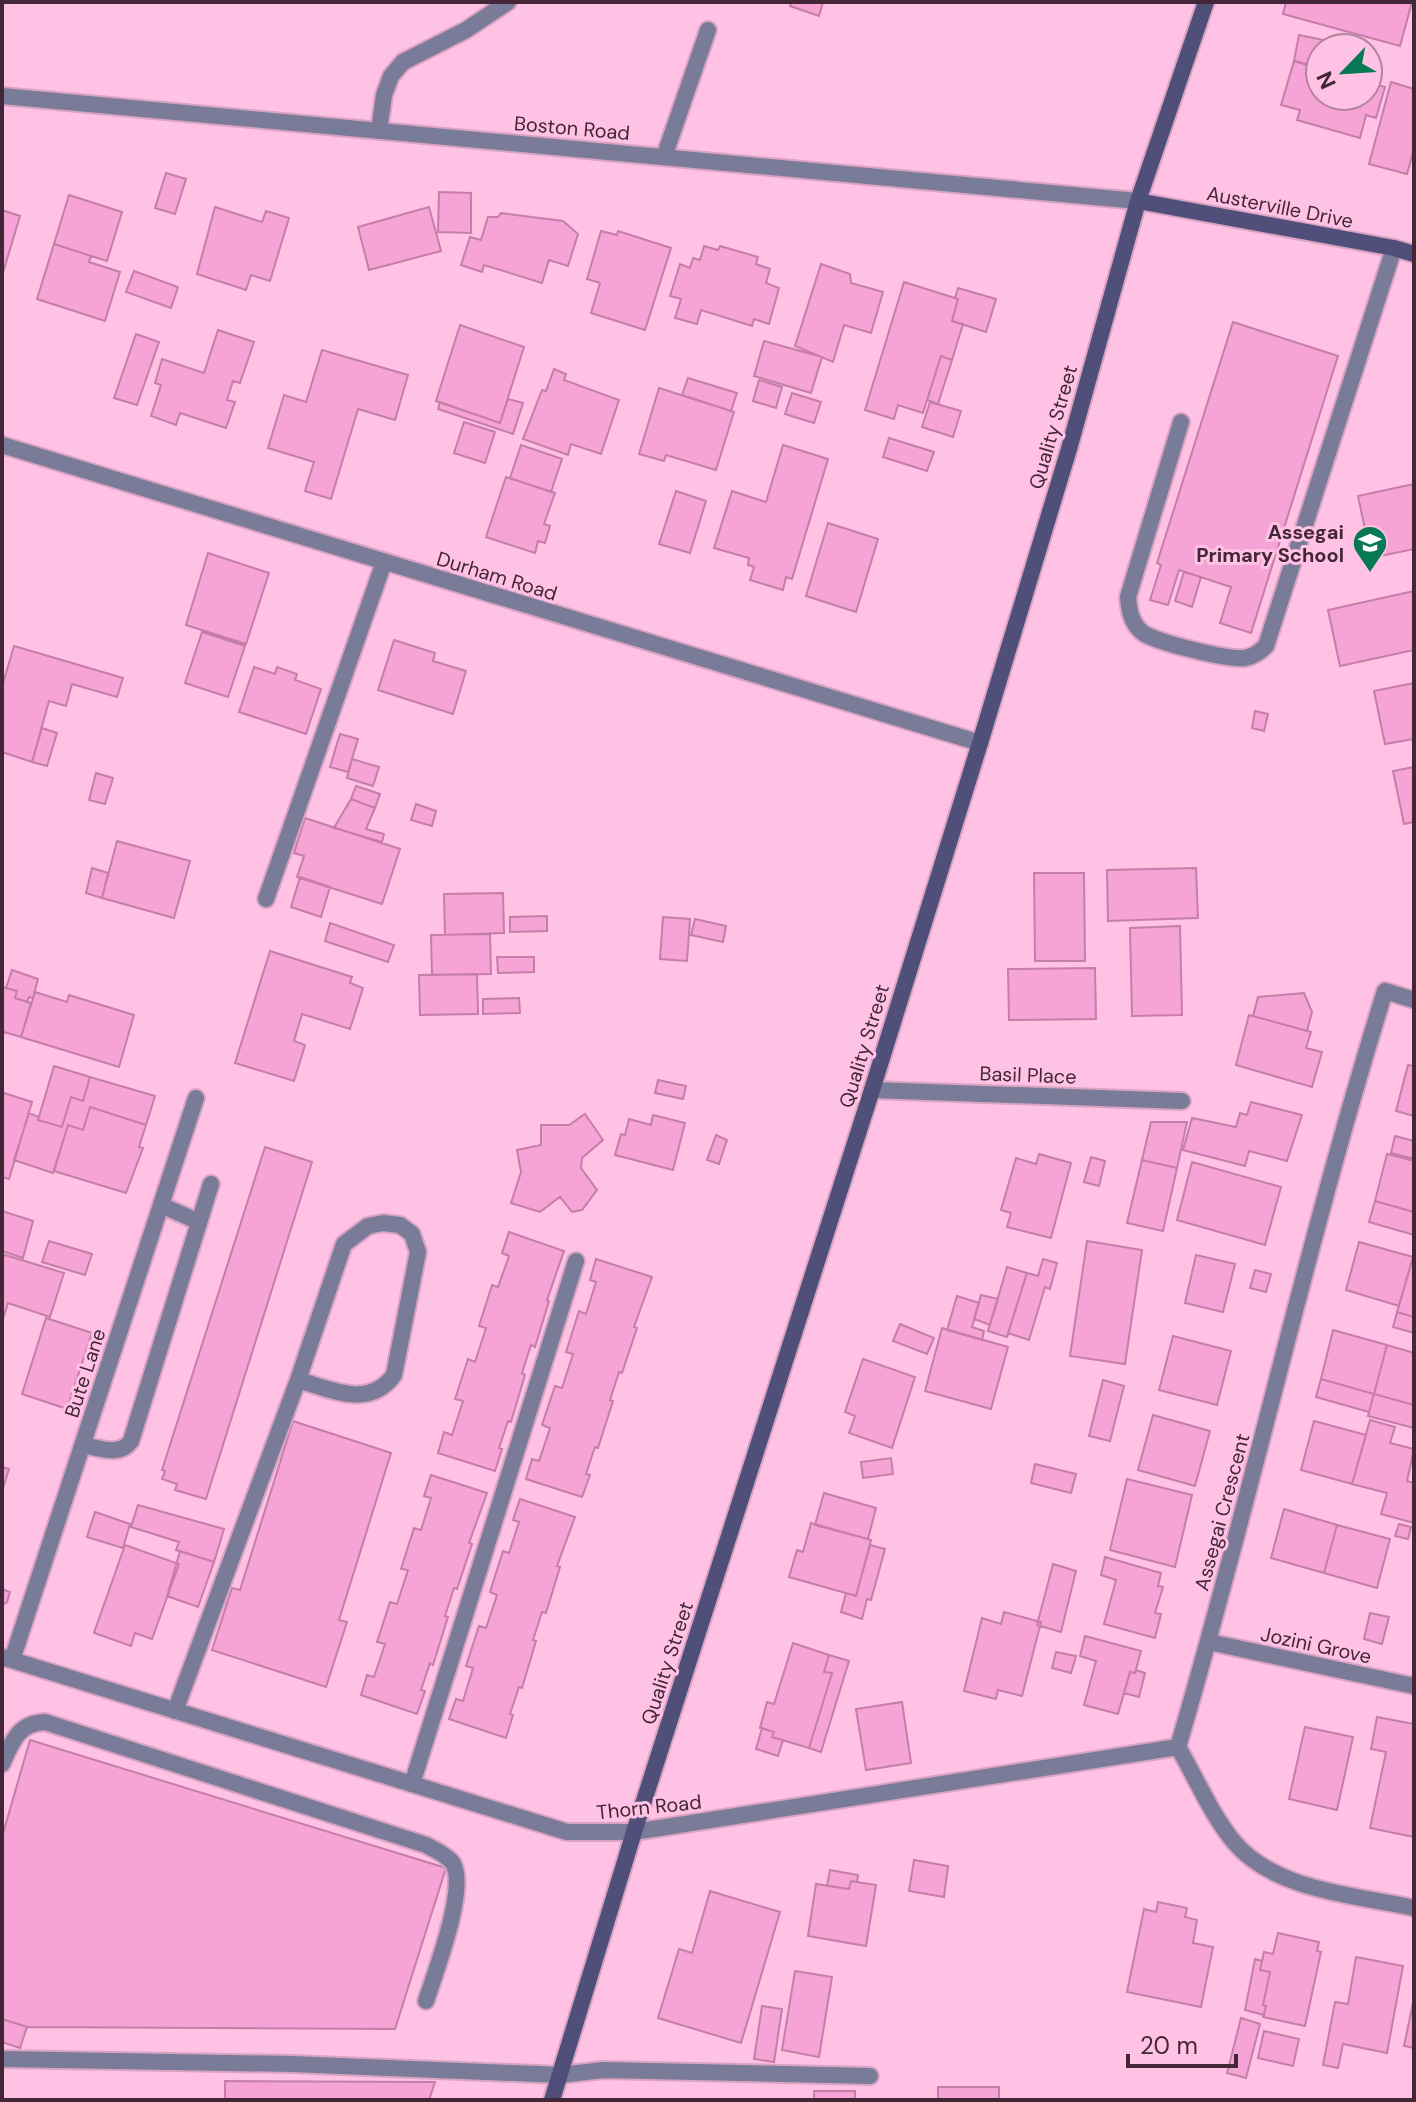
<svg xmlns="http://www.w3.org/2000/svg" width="1416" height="2102" viewBox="0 0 1416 2102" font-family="'DM Sans',sans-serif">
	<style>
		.building { fill: #f6a3d5; stroke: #c57ea8; stroke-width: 2 }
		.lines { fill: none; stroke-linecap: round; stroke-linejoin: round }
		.lane-casing { stroke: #d9a3c2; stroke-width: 20 }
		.street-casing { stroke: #d9a3c2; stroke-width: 20 }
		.secondary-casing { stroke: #d9a3c2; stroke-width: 20 }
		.lane { stroke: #7a7b99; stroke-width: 16 }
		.street { stroke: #7a7b99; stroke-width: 16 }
		.secondary { stroke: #4f4f7a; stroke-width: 16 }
		.labels { text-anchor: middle; stroke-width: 6; stroke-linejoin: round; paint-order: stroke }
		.street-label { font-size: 20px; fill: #432637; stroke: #ffc2e5 }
		.poi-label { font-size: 20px; font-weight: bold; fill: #432637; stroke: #ffc2e5; text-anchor: end }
	</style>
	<rect width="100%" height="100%" fill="#ffc2e5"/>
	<path class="building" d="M791,2H823L819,16L790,6Z
		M1286,2H1412L1400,46L1283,14Z
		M1299,35L1353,46V48H1320V67L1294,61Z
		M1294,61L1320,69V96H1368V82L1385,87L1376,118L1366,115L1360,138L1297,120L1300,110L1281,105Z
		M1391,82L1414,89V149L1407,174L1369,164Z
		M166,173L186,179L175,214L155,208Z
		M439,192L471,193V233L438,232Z
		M69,195L122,212L107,261L54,244Z
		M215,207L262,222L266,211L289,218L270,281L251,275L246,290L197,274Z
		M429,207L441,251L369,270L358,227Z
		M2,210L20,216L2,276Z
		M501,213L563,221L578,234L568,266L549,260L542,283L484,265L482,272L461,265L470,237L481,240L488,217H498Z
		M601,231L617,235L618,231L671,248L645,330L591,313L600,283L587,279Z
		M54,244L91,256L89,262L120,272L105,321L37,299Z
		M704,246L718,250L720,246L758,257L756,264L770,269L766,283L779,288L769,324L754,319L752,326L701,310L697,324L675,318L681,299L670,296L680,264L690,268L693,258L700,260Z
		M821,264L850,274L851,283L883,292L871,333L844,325L833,362L795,346Z
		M134,271L178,287L171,308L126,292Z
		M904,282L958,299L952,321L963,324L952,360L941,356L923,413L898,405L894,419L865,410Z
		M958,288L996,299L986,332L952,321L958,299L955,298Z
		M1233,322L1338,356L1251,633L1220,623L1231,587L1179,570L1168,605L1150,600L1161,565L1157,563Z
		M460,325L524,347L500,423L436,401Z
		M218,330L254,342L240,383L233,381L227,400L235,402L226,428L180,413L176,425L151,416L161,385L155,383L162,359L204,373Z
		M136,334L159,342L137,405L114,398Z
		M764,341L822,357L811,393L754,376Z
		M322,350L408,375L395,420L358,409L331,499L305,491L314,462L268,448L284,395L306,402Z
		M941,356L952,360L938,404L927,400Z
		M554,369L566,374L564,380L619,400L601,454L571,444L568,455L523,439L542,390L546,391Z
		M688,378L737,393L731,411L682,395Z
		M759,380L782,387L776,408L753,401Z
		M659,388L734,412L716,470L666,455L664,461L639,454Z
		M792,393L821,402L814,423L785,414Z
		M508,399L523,403L513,434L438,409L440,402L500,423Z
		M930,402L961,411L953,437L922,427Z
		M464,422L495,432L485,463L454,453Z
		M889,438L934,452L927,471L883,457Z
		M521,445L562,459L551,492L510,478Z
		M783,445L828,459L792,579L786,577L783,590L750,580L754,567L748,565L749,558L714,548L732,491L766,502Z
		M506,477L555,493L544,524L550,526L545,543L538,541L535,553L486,537Z
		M1414,484V549L1371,558L1358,496Z
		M676,491L706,501L690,553L659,544Z
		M828,523L878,539L856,612L806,596Z
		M208,553L269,573L246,644L186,625Z
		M1184,572L1201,577L1192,607L1175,601Z
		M1414,591V650L1340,666L1328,610Z
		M202,632L245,646L228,697L185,683Z
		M394,640L435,653L433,661L466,671L453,714L378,690Z
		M14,646L123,678L117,697L72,684L66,706L49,701L32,762L2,752V679L4,680Z
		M254,667L275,674L277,667L297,674L295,680L321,689L306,734L239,712Z
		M1414,683V739L1385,744L1374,691Z
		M1255,711L1268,714L1264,731L1252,728Z
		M42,728L57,733L47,766L32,762Z
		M340,734L358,739L348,772L330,767Z
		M352,759L379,767L373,786L347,778Z
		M1414,767V822L1404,824L1393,771Z
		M96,773L113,778L105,804L89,800Z
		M356,786L380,794L375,808L351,799Z
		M351,799L375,808L366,829L384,834L382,842L334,828Z
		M416,804L436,811L432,826L411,820Z
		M305,818L400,849L382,904L297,877L304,856L294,853Z
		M117,841L190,861L174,918L102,898Z
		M92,868L108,873L102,898L86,893Z
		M1196,868L1198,918L1108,921L1107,870Z
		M1034,873H1084L1085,961H1035Z
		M300,877L330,887L321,917L291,907Z
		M503,893L504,933L445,935L444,894Z
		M547,916V931L510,932V917Z
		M663,917L690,919L687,961L660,959Z
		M695,919L726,926L723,942L691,935Z
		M330,923L394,945L388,962L325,941Z
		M1180,926L1182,1015L1132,1016L1130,928Z
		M490,934L491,974L432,975L431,935Z
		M270,951L352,977L350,983L363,988L350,1029L302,1014L294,1041L305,1045L294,1081L235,1063Z
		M497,957H534V972L498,973Z
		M1095,968L1096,1019L1009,1020L1008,969Z
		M12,970L38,979L33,998L29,997L27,1002L15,998L17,991L6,988Z
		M477,974L478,1014L420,1015L419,975Z
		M2,987L17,991L15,998L31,1003L21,1037L4,1032L2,1038Z
		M35,992L67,1002L69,995L134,1015L119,1067L21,1037Z
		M1304,993L1312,1012L1307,1031L1253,1016L1258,997Z
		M519,998L520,1013L483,1014V999Z
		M1249,1015L1311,1032L1306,1048L1322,1052L1312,1087L1236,1065Z
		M1408,1065L1414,1066V1116L1396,1111Z
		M54,1066L90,1077L83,1101L71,1097L62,1127L38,1120Z
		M90,1077L155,1096L146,1125L90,1107L83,1130L68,1125L53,1173L14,1160L29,1113L39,1117L38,1120L62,1127L71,1097L83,1101Z
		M658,1080L686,1086L683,1099L655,1093Z
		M4,1093L32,1102L9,1179L2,1177V1100Z
		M1251,1102L1302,1115L1287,1161L1249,1151L1245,1166L1183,1150L1192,1118L1236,1127L1240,1113L1247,1115Z
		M90,1107L146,1125L139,1147L143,1148L126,1193L54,1171L68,1125L83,1130Z
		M585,1114L603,1140L582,1158L581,1168L597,1190L582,1210L572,1212L560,1197L540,1212L511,1203L521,1172L517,1150L541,1145V1125H569Z
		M653,1115L685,1123L673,1170L615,1155L621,1134L625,1135L629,1119L651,1125Z
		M1151,1122H1187L1177,1168L1142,1160Z
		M716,1135L727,1140L719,1164L707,1160Z
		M1395,1136L1414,1141V1159L1391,1153Z
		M265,1147L312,1162L206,1499L175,1490L177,1484L162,1479L165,1471L162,1470Z
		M1039,1154L1071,1163L1051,1238L1007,1227L1011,1213L1001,1210L1016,1158L1036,1164Z
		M1387,1154L1414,1161V1212L1375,1201Z
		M1091,1157L1105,1161L1099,1186L1084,1182Z
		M1142,1160L1177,1168L1163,1231L1127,1223Z
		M1192,1162L1281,1187L1265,1245L1177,1220Z
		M1375,1201L1414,1212V1235L1369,1222Z
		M2,1211L33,1221L23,1258L2,1251Z
		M509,1232L564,1251L547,1300L549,1301L535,1347L531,1345L522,1373L525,1375L511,1422L508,1421L499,1448L502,1449L495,1471L438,1453L444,1432L452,1435L463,1401L455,1399L468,1359L475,1362L486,1328L479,1326L492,1285L498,1287L509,1256L502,1253Z
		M49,1241L92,1254L85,1275L42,1262Z
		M1087,1241L1142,1250L1125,1364L1070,1356Z
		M1359,1242L1413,1257L1399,1306L1346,1290Z
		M2,1254L64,1273L50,1317L8,1303L2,1322Z
		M1196,1255L1235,1264L1223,1312L1185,1303Z
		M1413,1257L1414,1258V1317L1397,1312Z
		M596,1259L652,1277L634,1327L637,1328L622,1373L619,1372L610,1400L613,1401L598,1448L595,1447L586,1474L590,1475L582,1497L526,1479L532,1459L539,1461L550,1428L542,1425L555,1386L562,1388L573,1354L566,1352L579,1311L586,1314L596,1282L590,1280Z
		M1043,1259L1057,1263L1050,1289L1045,1287L1029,1340L1008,1333L1027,1273L1038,1276Z
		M1007,1267L1027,1273L1007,1337L988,1331Z
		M1255,1270L1271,1274L1266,1292L1250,1288Z
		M981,1295L998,1299L990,1325L974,1319Z
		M957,1296L979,1303L972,1327L984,1331L982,1340L947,1330Z
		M1397,1312L1414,1317V1333L1393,1327Z
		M46,1318L92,1333L67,1409L22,1394Z
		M900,1324L934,1338L927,1354L893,1341Z
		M942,1328L1008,1347L991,1409L925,1391Z
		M1333,1330L1387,1345L1374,1394L1321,1379Z
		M1173,1336L1231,1351L1217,1405L1159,1390Z
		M1387,1345L1414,1353V1405L1374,1394Z
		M863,1359L915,1377L892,1448L849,1433L855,1416L845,1412Z
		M1321,1379L1374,1394L1369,1412L1316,1397Z
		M1103,1380L1124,1386L1110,1441L1089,1436Z
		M1374,1394L1414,1405V1428L1368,1416Z
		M1153,1415L1210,1431L1195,1486L1138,1470Z
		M1370,1420L1395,1427L1390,1443L1414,1449L1407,1481L1414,1483V1523L1381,1514L1387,1493L1352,1484Z
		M293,1421L391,1453L339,1620L347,1622L326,1687L212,1650L232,1588L240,1590Z
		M1314,1421L1366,1435L1352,1484L1301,1470Z
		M891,1458L893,1474L863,1478L861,1462Z
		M1035,1464L1076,1474L1071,1493L1031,1483Z
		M2,1467L9,1469L3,1488H2Z
		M431,1475L487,1493L469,1543L472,1544L457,1589L454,1588L445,1616L448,1617L433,1665L430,1663L421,1690L425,1691L417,1714L361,1695L367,1675L374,1677L385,1644L377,1642L390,1602L397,1604L408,1570L401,1569L414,1528L421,1530L431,1498L424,1496Z
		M1127,1479L1192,1495L1175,1567L1110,1550Z
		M824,1493L876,1508L868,1539L815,1525Z
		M520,1499L575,1517L557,1566L560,1567L546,1613L542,1612L533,1640L536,1641L522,1688L519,1687L510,1714L513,1715L506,1738L449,1719L456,1699L463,1701L473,1668L466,1666L479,1626L486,1628L497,1595L490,1592L503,1551L509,1553L519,1522L513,1520Z
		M138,1505L224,1529L214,1562L176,1550L179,1542L131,1527Z
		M1284,1509L1337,1525L1324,1573L1271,1558Z
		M95,1512L130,1524L123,1548L87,1537Z
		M811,1523L871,1540L856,1596L789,1577L797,1550L803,1552Z
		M1399,1524L1411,1527L1408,1539L1395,1536Z
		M1337,1525L1390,1539L1377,1588L1324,1573Z
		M125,1545L179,1564L152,1639L135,1633L131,1646L94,1633Z
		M870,1545L885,1549L871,1600L867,1599L862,1619L841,1612L846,1593L856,1596Z
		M180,1551L214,1562L198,1607L167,1596Z
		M1105,1557L1161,1573L1158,1586L1163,1587L1155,1613L1161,1614L1155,1638L1104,1624L1116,1580L1101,1575Z
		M1053,1564L1076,1571L1061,1632L1037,1625Z
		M2,1589L10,1592L7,1602L2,1605Z
		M1004,1612L1041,1622L1022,1696L998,1690L996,1699L964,1691L982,1618L1001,1624Z
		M1370,1613L1389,1617L1382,1644L1364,1639Z
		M1085,1636L1141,1651L1135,1673L1130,1672L1118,1714L1084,1705L1096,1661L1080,1656Z
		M793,1643L829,1655L824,1672L832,1673L809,1748L772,1737L774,1732L760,1728L767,1702L774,1704Z
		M1056,1652L1076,1656L1071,1673L1052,1668Z
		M829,1655L849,1661L821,1752L809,1748L832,1673L824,1672Z
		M1136,1670L1145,1673L1139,1697L1124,1693L1130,1672L1135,1673Z
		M902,1702L911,1763L866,1770L856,1709Z
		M1377,1717L1414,1724V1837L1370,1828L1386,1752L1371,1749Z
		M1305,1727L1353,1737L1337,1810L1289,1799Z
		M762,1728L774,1732L772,1737L783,1740L778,1756L756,1749Z
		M30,1740L446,1868L395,2029L27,2027L2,2019V1837Z
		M914,1860L948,1866L944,1897L909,1891Z
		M830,1870L858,1875L857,1882L851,1881L849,1889L827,1886Z
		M851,1881L876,1885L866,1946L808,1936L816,1884L849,1889Z
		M710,1891L780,1912L741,2043L658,2018L679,1949L692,1953Z
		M1158,1902L1187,1908L1185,1917L1197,1920L1193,1943L1213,1947L1201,2007L1127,1992L1144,1909L1156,1912Z
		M1278,1933L1319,1942L1317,1951L1321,1952L1305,2026L1263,2017L1266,2006L1263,2005L1270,1972L1260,1970L1264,1952L1273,1954Z
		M1356,1957L1403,1966L1387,2053L1343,2044L1338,2068L1323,2065L1335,2002L1348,2004Z
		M1255,1959L1262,1961L1260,1970L1270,1972L1263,2005L1266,2006L1264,2015L1245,2010Z
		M795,1971L832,1977L819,2057L782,2050Z
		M1414,1998V2048L1404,2046Z
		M762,2006L782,2009L774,2062L754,2059Z
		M1241,2018L1260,2024L1246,2078L1227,2073Z
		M2,2019L27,2027L20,2048L2,2042Z
		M1264,2031L1299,2039L1293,2066L1258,2058Z
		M225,2081L435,2082L429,2100H225Z
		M938,2087H999V2100H938Z
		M814,2091H855V2100H814Z"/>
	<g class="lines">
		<defs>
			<path id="lane" d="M2,96L1138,201
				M379,131L384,95L391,76L403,62L466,30L508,2
				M664,157L708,30
				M1181,422L1128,597C1129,610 1131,623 1142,632C1153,642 1229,660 1245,658C1255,656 1259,652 1266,646L1394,248
				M161,1205L199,1222
				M83,1445C99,1448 120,1457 131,1441L211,1184
				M175,1711L298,1380L344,1244L368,1226L383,1223L400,1225L412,1234L418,1252L394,1375C369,1409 333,1390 298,1380
				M2,1764C12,1742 18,1723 45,1722L426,1845C435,1850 445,1854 452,1862C469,1885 435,1973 426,2001
				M412,1784L576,1261
				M2,2059L292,2064L560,2075L604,2070L870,2076"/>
			<path id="street" d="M2,445L980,743
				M266,899L384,562
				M1414,1000L1385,991C1307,1240 1252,1496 1178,1747C1196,1778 1211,1814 1234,1842C1275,1891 1355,1895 1414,1908
				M872,1090L1182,1101
				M1209,1642L1414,1686
				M2,1657L567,1832H634L1178,1747
				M12,1660L196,1098"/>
			<path id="secondary" d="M1138,201L1394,248L1414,254
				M552,2100L634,1832L872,1090L980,743L1069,449L1138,201L1206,2"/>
		</defs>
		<use href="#lane" class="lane-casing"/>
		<use href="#street" class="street-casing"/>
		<use href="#secondary" class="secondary-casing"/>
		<use href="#lane" class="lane"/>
		<use href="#street" class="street"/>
		<use href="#secondary" class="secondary"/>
	</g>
	<defs>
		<symbol id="school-pin" viewBox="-11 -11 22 30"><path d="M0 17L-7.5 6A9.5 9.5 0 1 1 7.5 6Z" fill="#077955" stroke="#ffc2e5"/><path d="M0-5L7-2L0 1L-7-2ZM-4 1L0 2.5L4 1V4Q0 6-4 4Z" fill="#fff"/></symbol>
	</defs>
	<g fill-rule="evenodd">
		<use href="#school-pin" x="1350" y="523" width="40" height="54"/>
	</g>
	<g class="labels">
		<g class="street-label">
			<text transform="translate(572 128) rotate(5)" y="7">Boston Road</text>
			<text transform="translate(1280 207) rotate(11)" y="7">Austerville Drive</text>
			<text transform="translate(1053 427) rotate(-74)" y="7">Quality Street</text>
			<text transform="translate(497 576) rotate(17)" y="7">Durham Road</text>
			<text transform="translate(864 1046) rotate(-73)" y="7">Quality Street</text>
			<text transform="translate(1028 1075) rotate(2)" y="7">Basil Place</text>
			<text transform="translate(85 1373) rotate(-72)" y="7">Bute Lane</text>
			<text transform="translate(1222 1512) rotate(-75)" y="7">Assegai Crescent</text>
			<text transform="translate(1316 1645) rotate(12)" y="7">Jozini Grove</text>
			<text transform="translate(667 1663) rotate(-72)" y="7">Quality Street</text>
			<text transform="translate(649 1807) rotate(-6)" y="7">Thorn Road</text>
		</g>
		<g class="poi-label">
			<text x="1344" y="539">Assegai<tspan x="1344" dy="23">Primary School</tspan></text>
		</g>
	</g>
	<rect width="1416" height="2102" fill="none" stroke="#432637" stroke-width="8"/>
	<g transform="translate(1344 72) rotate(245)"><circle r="38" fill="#ffc2e5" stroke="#b4849f" stroke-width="2"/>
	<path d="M0-6L14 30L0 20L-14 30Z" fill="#077955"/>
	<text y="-12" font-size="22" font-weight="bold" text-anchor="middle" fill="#432637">N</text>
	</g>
	<path d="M1128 2054v12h108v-12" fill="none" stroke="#432637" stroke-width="4"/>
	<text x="1140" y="2054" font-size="24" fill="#432637" stroke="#ffc2e5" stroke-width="6" paint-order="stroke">20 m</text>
</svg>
